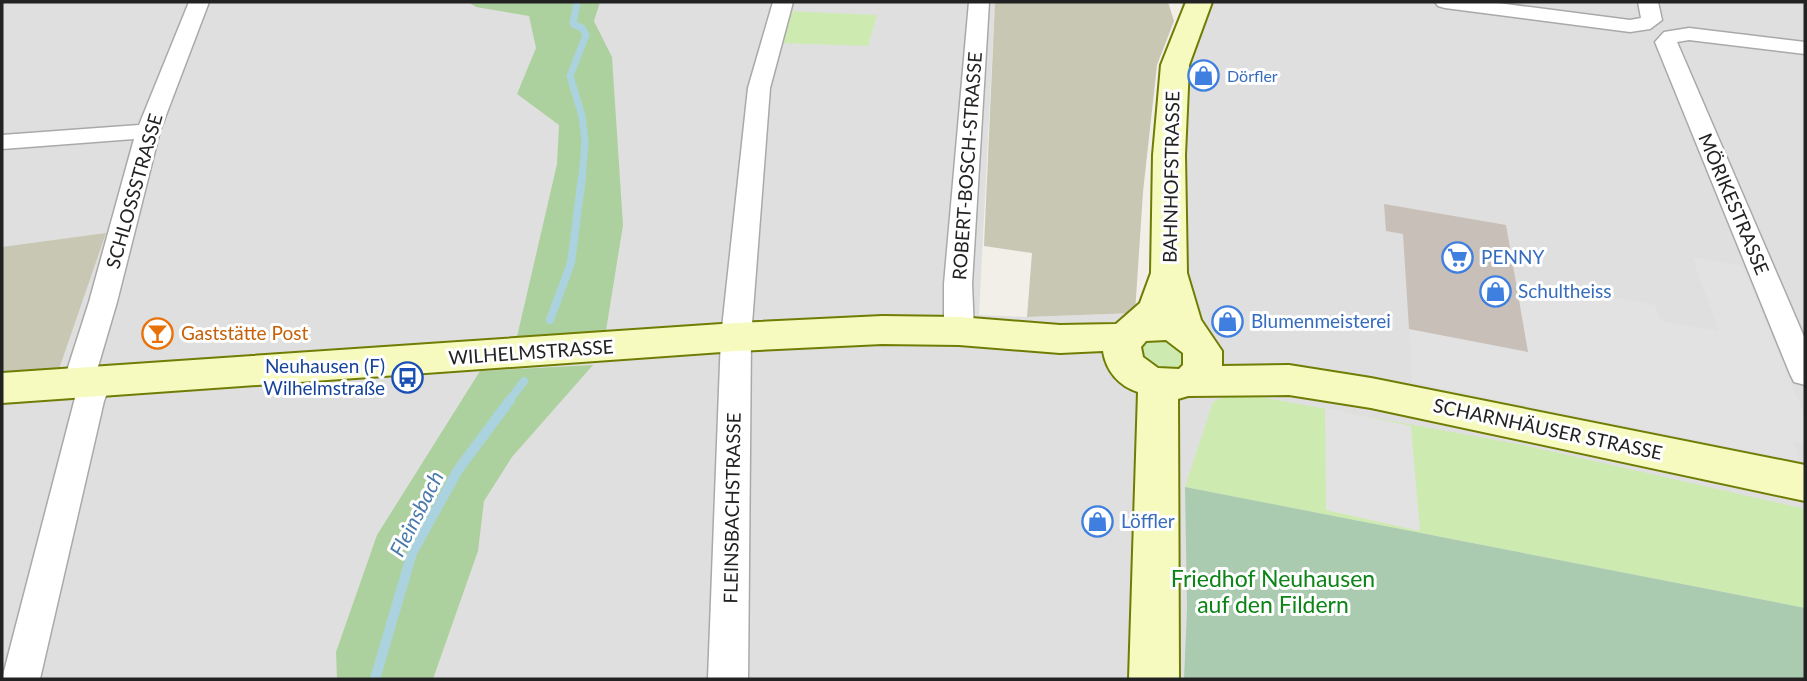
<svg xmlns="http://www.w3.org/2000/svg" width="1807" height="681" viewBox="0 0 1807 681" font-family="Lato,sans-serif">
	<style>
		.residential { fill: #e0dfdf }
		.construction { fill: #c7c7b4 }
		.grass { fill: #cdebb0 }
		.forest { fill: #add19e }
		.cemetery { fill: #aacbaf }
		.parking { fill: #e2e2e2 }
		.lines { fill: none; stroke-linecap: round; stroke-linejoin: round }
		.stream-far2 { stroke: #aad3df; stroke-width: 7 }
		.stream-far1 { stroke: #aad3df; stroke-width: 8 }
		.stream { stroke: #aad3df; stroke-width: 10 }
		.building { fill: #c7bfb8 }
		.street-casing { stroke: #a9a9a9; stroke-width: 3 }
		.secondary-casing { stroke: #707d05; stroke-width: 4 }
		.street { fill: #fff; fill-rule: evenodd }
		.secondary { fill: #f7fabf; fill-rule: evenodd }
		.labels { text-anchor: middle; stroke-width: 6; stroke-linejoin: round; paint-order: stroke }
		.far-shop-label { font-size: 16px; fill: #366cbe; stroke: #fff; text-anchor: start }
		.street-label { font-size: 19px; fill: #222; stroke: #fff }
		.shop-label { font-size: 19px; fill: #366cbe; stroke: #fff; text-anchor: start }
		.food-label { font-size: 19px; fill: #c56008; stroke: #fff; text-anchor: start }
		.transit-label { font-size: 19px; fill: #164399; stroke: #fff; text-anchor: end }
		.water-label { font-size: 21px; font-style: italic; fill: #4a7aab; stroke: #fff }
		.near-park-label { font-size: 23px; fill: #0c8416; stroke: #fff }
	</style>
	<rect width="100%" height="100%" fill="#f2efe9"/>
	<path class="residential" d="M2,2H995L979,315L1027,317L1135,313L1169,273L1175,65L1204,23L1179,2H1805V679H2Z"/>
	<path class="construction" d="M995,2H1168L1174,21L1157,65L1143,192L1135,313L1027,317L1032,253L984,246Z
		M106,233L59,369L2,374V247Z"/>
	<path class="grass" d="M786,11L877,15L868,46L781,43Z
		M1159,337L1185,347L1183,371L1147,368L1139,348L1150,338Z
		M1233,392L1523,445L1805,509V608L1185,487L1213,402Z"/>
	<path class="forest" d="M468,2H600L594,21L612,57L623,225L605,337L516,341L557,164L559,125L517,94L536,48L529,16L476,7Z
		M593,365L512,457L484,501L478,551L433,679H337L336,652L377,535L480,371Z"/>
	<path class="cemetery" d="M1185,487L1805,608V679H1184L1187,609Z"/>
	<path class="parking" d="M1692,257L1742,265L1805,416V444L1793,442L1800,461L1412,382L1409,329L1527,352L1515,280L1655,305L1661,321L1719,331Z
		M1325,408L1411,426L1420,531L1326,510Z"/>
	<g class="lines">
		<path class="stream-far2" d="M577,2L573,24L582,28L586,35L570,76L582,116L585,142L582,179"/>
		<path class="stream-far1" d="M550,320L571,263L582,177
			M508,402L524,381"/>
		<path class="stream" d="M375,679L412,553L458,470L510,400"/>
	</g>
	<path class="building" d="M1384,204L1506,225L1528,352L1409,329L1403,234L1386,231Z"/>
	<g class="lines">
		<defs>
			<path id="street" d="M189,2H209L160,131L117,302L97,370L108,373L112,381L104,401L40,679H2L76,394L67,391L63,383L89,302L134,139L2,149V135L139,125Z
				M773,2H793L770,88L751,337L748,679H708L721,337L748,88Z
				M969,2H989L972,284L974,331L969,338L959,342L949,338L944,331V284Z
				M1435,2H1490L1630,20L1641,18L1638,2H1658L1662,20L1650,29L1630,32L1445,8L1438,6Z
				M1689,28L1805,42V54L1689,40L1677,42L1805,339V385L1794,382L1790,374L1655,42L1664,32Z"/>
			<path id="secondary" d="M1186,2H1212L1189,65L1185,155L1187,273L1201,320L1222,351V366L1289,365L1371,378L1805,465V501L1371,408L1289,395L1188,396L1178,399L1179,679H1129L1138,392C1119,386 1106,371 1103,351L1060,353L959,345L882,344L736,351L2,403V373L736,323L882,316L959,317L1060,325L1116,324L1140,303L1151,273L1153,155L1161,65ZM1166,340L1183,353V365L1179,369L1158,368L1143,357L1141,347L1146,341Z"/>
		</defs>
		<use href="#street" class="street-casing"/>
		<use href="#secondary" class="secondary-casing"/>
		<use href="#street" class="street"/>
		<use href="#secondary" class="secondary"/>
	</g>
	<defs>
		<symbol id="shop-ring" viewBox="-11 -11 22 22"><circle r="9.5" fill="#fff" stroke="#3f7fe0" stroke-width="1.5"/><path d="M-5-2.5h2.3a2.7 3.5 0 0 1 5.4 0H5L5.5 6h-11ZM-1.5-2.5h3a1.5 2.3 0 0 0-3 0Z" fill="#3f7fe0"/></symbol>
		<symbol id="supermarket-ring" viewBox="-11 -11 22 22"><circle r="9.5" fill="#fff" stroke="#3f7fe0" stroke-width="1.5"/><path d="M-6-5.5h2.5l.6 2H6L4.5 2H-2.5L-4.4-4H-6ZM-1.5 3.2a1.3 1.3 0 1 0 .1 0ZM3 3.2a1.3 1.3 0 1 0 .1 0Z" fill="#3f7fe0"/></symbol>
		<symbol id="bar-ring" viewBox="-11 -11 22 22"><circle r="9.5" fill="#fff" stroke="#e8710a" stroke-width="1.5"/><path d="M-6-5H6L.8 .8V4.5H3.5V6h-7V4.5H-.8V.8Z" fill="#e8710a"/></symbol>
		<symbol id="bus-ring" viewBox="-11 -11 22 22"><circle r="9.5" fill="#fff" stroke="#1a4fb4" stroke-width="1.5"/><path d="M-5-6H5V4H4V6H2V4H-2V6H-4V4H-5ZM-3.5-4V0h7V-4ZM-3.5 1.2v1.5H-2V1.2ZM2 1.2v1.5H3.5V1.2Z" fill="#1a4fb4"/></symbol>
	</defs>
	<g fill-rule="evenodd">
		<use href="#shop-ring" x="1186" y="58" width="35" height="35"/>
		<use href="#supermarket-ring" x="1440" y="240" width="35" height="35"/>
		<use href="#shop-ring" x="1478" y="274" width="35" height="35"/>
		<use href="#shop-ring" x="1210" y="304" width="35" height="35"/>
		<use href="#bar-ring" x="140" y="316" width="35" height="35"/>
		<use href="#bus-ring" x="390" y="360" width="35" height="35"/>
		<use href="#shop-ring" x="1080" y="504" width="35" height="35"/>
	</g>
	<g class="labels">
		<g class="far-shop-label">
			<text x="1227" y="82">Dörfler</text>
		</g>
		<g class="street-label">
			<text transform="translate(967 166) rotate(-86)" y="7">ROBERT-BOSCH-STRASSE</text>
			<text transform="translate(1171 177) rotate(-89)" y="7">BAHNHOFSTRASSE</text>
			<text transform="translate(134 191) rotate(-74)" y="7">SCHLOSSSTRASSE</text>
			<text transform="translate(1734 204) rotate(67)" y="7">MÖRIKESTRASSE</text>
			<text transform="translate(531 352) rotate(-4)" y="7">WILHELMSTRASSE</text>
			<text transform="translate(1548 429) rotate(12)" y="7">SCHARNHÄUSER STRASSE</text>
			<text transform="translate(732 508) rotate(-89)" y="7">FLEINSBACHSTRASSE</text>
		</g>
		<g class="shop-label">
			<text x="1481" y="264">PENNY</text>
			<text x="1518" y="298">Schultheiss</text>
			<text x="1251" y="328">Blumenmeisterei</text>
			<text x="1121" y="528">Löffler</text>
		</g>
		<g class="food-label">
			<text x="181" y="340">Gaststätte Post</text>
		</g>
		<g class="transit-label">
			<text x="385" y="373">Neuhausen (F)<tspan x="385" dy="22">Wilhelmstraße</tspan></text>
		</g>
		<g class="water-label">
			<text transform="translate(417 514) rotate(-63)" y="7">Fleinsbach</text>
		</g>
		<g class="near-park-label">
			<text x="1273" y="587">Friedhof Neuhausen<tspan x="1273" dy="26">auf den Fildern</tspan></text>
		</g>
	</g>
	<rect width="1807" height="681" fill="none" stroke="#222222" stroke-width="7"/>
</svg>
